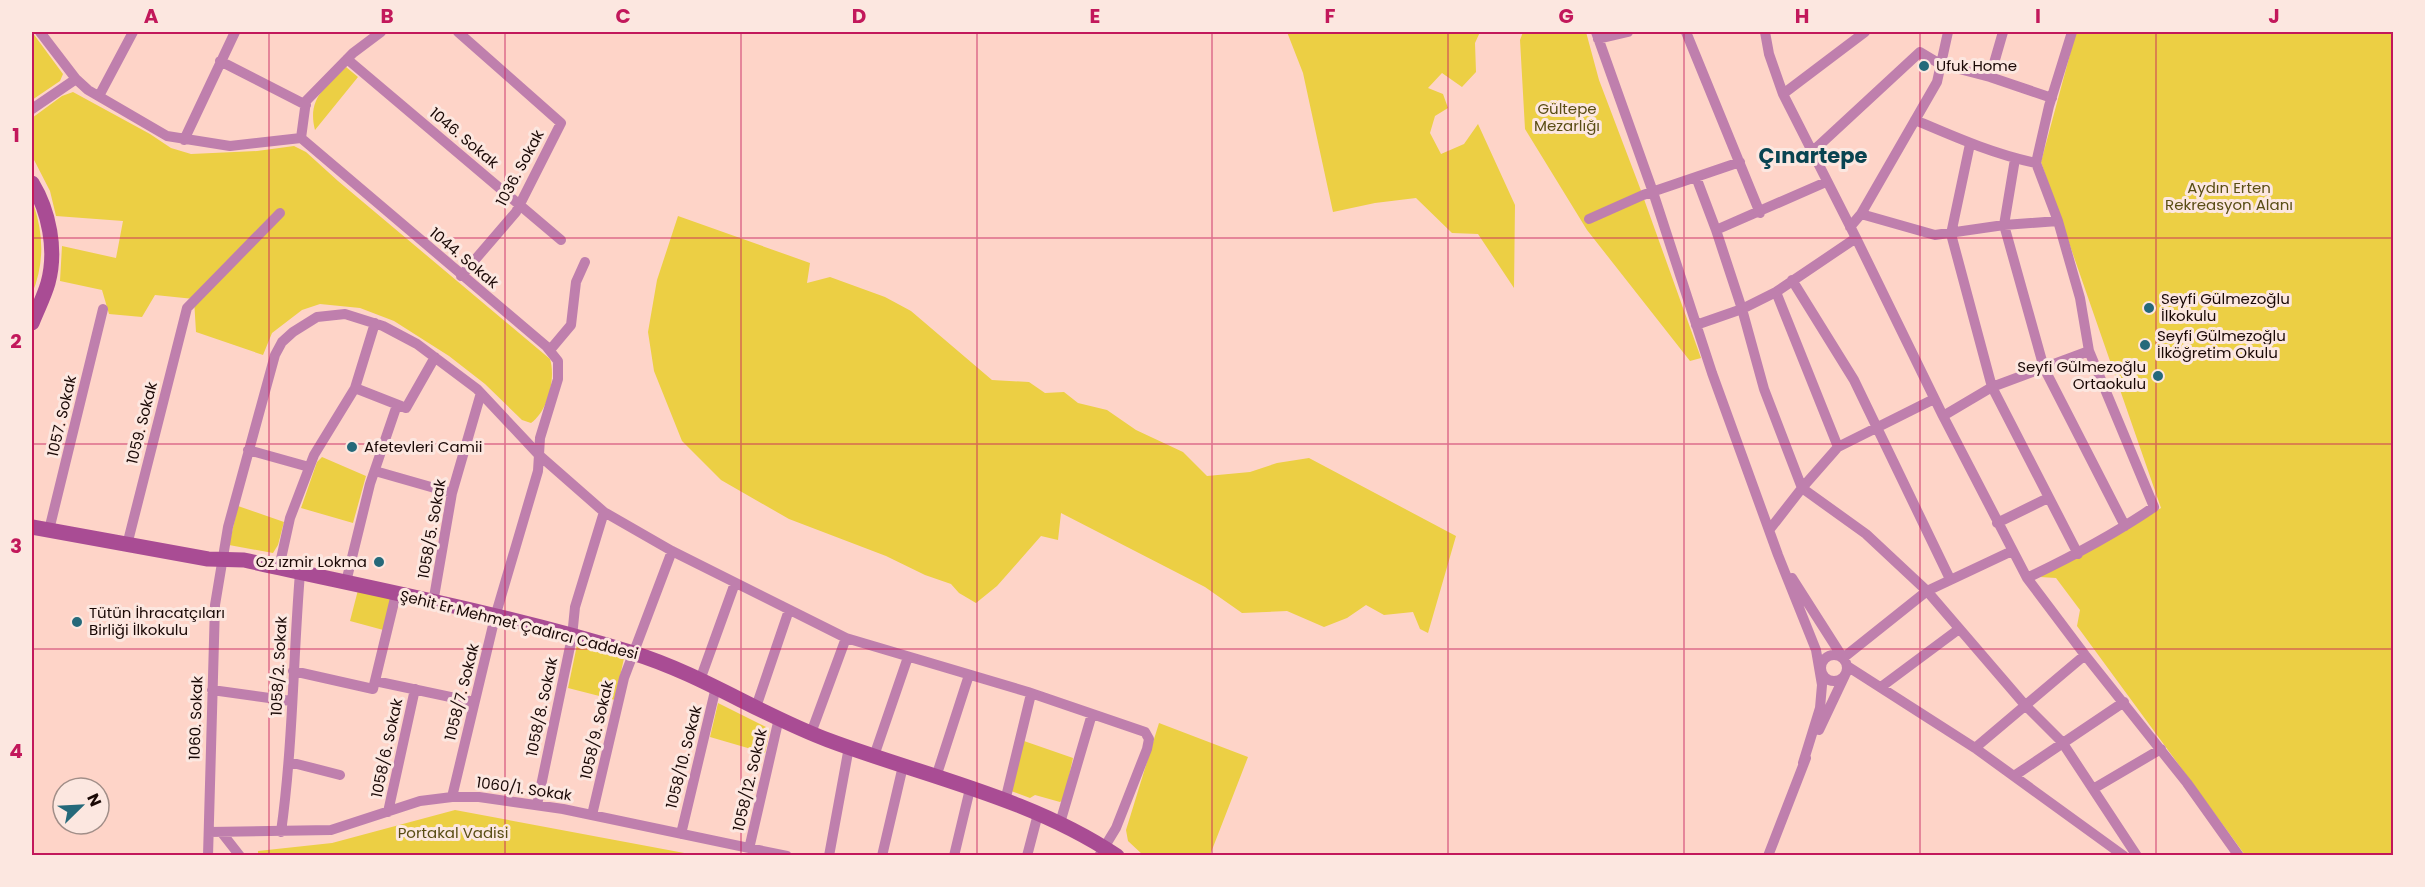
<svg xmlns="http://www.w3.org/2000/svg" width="2425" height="887" viewBox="0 0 2425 887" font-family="Poppins,sans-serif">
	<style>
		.green { fill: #eccf44 }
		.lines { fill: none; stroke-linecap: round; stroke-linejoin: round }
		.street { stroke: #bf7fad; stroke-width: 10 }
		.secondary { stroke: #a94c94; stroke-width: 15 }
		.grid { fill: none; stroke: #c2185b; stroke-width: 1.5; stroke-opacity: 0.55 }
		.poi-dot { fill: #25697a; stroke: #fce7e0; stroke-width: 2 }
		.labels { text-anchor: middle; stroke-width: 6; stroke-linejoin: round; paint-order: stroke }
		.poi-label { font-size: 15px; fill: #190805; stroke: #fce7e0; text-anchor: start }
		.park-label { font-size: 15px; fill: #594d14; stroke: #fce7e0 }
		.street-label { font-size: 15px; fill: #190805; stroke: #fce7e0 }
		.district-label { font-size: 21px; font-weight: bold; fill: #094451; stroke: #fce7e0 }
		.neatline { fill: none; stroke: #c2185b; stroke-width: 2 }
		.grid-label { font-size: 20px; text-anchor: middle; font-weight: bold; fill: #c2185b }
	</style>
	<rect width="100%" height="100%" fill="#fed4c8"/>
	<path class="green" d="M32,32L63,74L60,81L32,100Z
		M1287,32H1480L1475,43L1476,72L1462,87L1442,73L1428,88L1443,94L1448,108L1435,116L1430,133L1441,154L1464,144L1478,124L1515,205L1514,288L1478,234L1452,233L1416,198L1375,203L1333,212L1303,73Z
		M1523,32H1586L1599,80L1640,188L1701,358L1690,361L1587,230L1525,129L1520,40Z
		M2076,32H2393V855H2245L2077,626L2080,610L2056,578L2040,577L2161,508L2041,162Z
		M346,67L358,77L315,130C307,99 325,87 346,67Z
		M73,92L150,134L171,148L191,154L257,151L294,146L306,152L338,181L550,359C556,378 548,411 531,423L522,420L485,384L449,356L394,321L360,308L320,304L302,310L272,333L263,355L196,332L194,299L155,295L142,317L109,314L102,290L60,281L62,246L116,258L123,221L56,216L50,191L32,156V118L62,96Z
		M32,206H34C44,236 44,265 32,294Z
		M678,216L810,263L807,283L830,277L885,297L911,311L992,380L1029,382L1045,393L1064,392L1078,403L1107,410L1136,430L1183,452L1207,476L1250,472L1277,463L1309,458L1456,536L1428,633L1420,629L1413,612L1384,615L1366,605L1347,618L1324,627L1287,611L1242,613L1205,587L1061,513L1058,540L1041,536L997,586L976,603L959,593L951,584L925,575L886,556L789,519L721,480L682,441L654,371L648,332L657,280Z
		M322,457L366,476L353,523L301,508L317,462Z
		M238,506L284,522L278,545L273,553L229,545Z
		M358,590L395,598L387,631L350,621Z
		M577,645L624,658L615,700L568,688Z
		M718,703L770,729L765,753L710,737Z
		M1159,723L1248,757L1210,855H1143L1128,841L1126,830Z
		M1024,741L1073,758L1064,799L1060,802L1035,795L1030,798L1011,791Z
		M455,810L695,855H258V851L332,843Z"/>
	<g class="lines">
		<path class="street" d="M40,32L76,79L88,90L167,136L230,146L301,138
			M458,32L561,123L516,212L461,276
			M1596,32L1653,192L1712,373L1778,555L1816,650L1822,685L1820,708L1803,763
			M1686,32L1760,213
			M1765,32L1769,54L1783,94L1856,238L1943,416L2027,578L2085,655L2187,783L2239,856
			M1598,39L1628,32
			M347,59L561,240
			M220,61L306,105
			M1990,77L2003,32
			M1783,94L1865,32
			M99,96L133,32
			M32,109L76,79
			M1915,120C1955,137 1993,154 2036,163
			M301,138L546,346L558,361V379L540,438L538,471L495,617L452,797
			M301,138L306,101L353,53L381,32
			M184,140L235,32
			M1970,144L1951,234L1992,387L2078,554
			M1813,151L1920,52L1940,64L1990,77L2052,98
			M2015,159L2004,225L2044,368L2125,526
			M1696,177L1716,230
			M1826,182L1716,230L1742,309L1776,292L1856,238
			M1861,214L1935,235L2004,225L2058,221
			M1589,219L1643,195L1740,162
			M1850,227L1861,214L1937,82L1948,32
			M1792,280L1854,380L1950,579
			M1776,292L1838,447L1802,488L1866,534L1927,591L2025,705L2062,742L2137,856
			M375,323L355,388L406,408L435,357
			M1696,325L1742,309L1764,389L1802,488L1770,529
			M550,350L571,325L576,282L585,262
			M1943,416L1992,387L2089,351
			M1838,447L1934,399
			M248,450L309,467
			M375,471L452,493
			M1997,523L2048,498
			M49,530L103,309
			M127,545L187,308L280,213
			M279,568L290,518L314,455L355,388
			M1792,578L1843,658L1927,591L2012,551
			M2027,578C2071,557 2113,535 2154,507L2089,351L2080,298L2058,221L2036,163L2049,106L2072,32
			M346,582L370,484L397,405
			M433,603L452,493L481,393
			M1821 668a13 13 0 1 1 26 0a13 13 0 1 1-26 0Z
			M1847,666L1975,748L2124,856
			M293,671L373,689L396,594
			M700,680L735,583
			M375,681L474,702
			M1881,687L1959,629
			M212,690L291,701
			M756,707L789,610
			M1819,730L1845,675
			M811,733L846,638
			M1975,748L2085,655
			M874,756L908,657
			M289,762L340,775
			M2014,776L2124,702
			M936,777L969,675
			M2093,789L2161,749
			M1005,801L1031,694
			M537,805L572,637L575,607L604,512
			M388,812L415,689
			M592,815L624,678L672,551
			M1060,823L1092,714
			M209,832L331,830L420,801L452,797H479L563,809L787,856
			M281,832C293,746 293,659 300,573
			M222,833L240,856
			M681,834L716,687
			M749,849L779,718
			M208,856L215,605L228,527L275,355L282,342L293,332L317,317L345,314L383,326L417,344L477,389L539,455L604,512L672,551L846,638L1028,692L1145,732L1149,739L1147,749L1116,828L1099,856
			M829,856L849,747
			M882,856L903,766
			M954,856L970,789
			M1027,856L1038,814
			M1768,856L1806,758"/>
		<path class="secondary" d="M32,183C49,211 57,250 48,283C44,297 37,310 32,323
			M32,527L208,559L244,560C374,589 506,614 633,653C701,674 761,715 828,740C924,776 1031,798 1117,856"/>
	</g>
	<path class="grid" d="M269,32V856M505,32V856M741,32V856M977,32V856M1212,32V856M1448,32V856M1684,32V856M1920,32V856M2156,32V856M32,238H2394M32,444H2394M32,649H2394"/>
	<g class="poi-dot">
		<circle cx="1924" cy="66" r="6"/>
		<circle cx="2149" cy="308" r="6"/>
		<circle cx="2145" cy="345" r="6"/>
		<circle cx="2158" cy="376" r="6"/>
		<circle cx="352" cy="447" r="6"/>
		<circle cx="379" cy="562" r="6"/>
		<circle cx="77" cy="622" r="6"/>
	</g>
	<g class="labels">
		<g class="poi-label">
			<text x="1936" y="71">Ufuk Home</text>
			<text x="2161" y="304">Seyfi Gülmezoğlu<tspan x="2161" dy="17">İlkokulu</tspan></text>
			<text x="2157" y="341">Seyfi Gülmezoğlu<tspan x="2157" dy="17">İlköğretim Okulu</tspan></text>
			<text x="2146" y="372" text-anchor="end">Seyfi Gülmezoğlu<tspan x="2146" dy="17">Ortaokulu</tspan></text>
			<text x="364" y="452">Afetevleri Camii</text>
			<text x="367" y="567" text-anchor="end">Oz ızmir Lokma</text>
			<text x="89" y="618">Tütün İhracatçıları<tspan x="89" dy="17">Birliği İlkokulu</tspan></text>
		</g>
		<g class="park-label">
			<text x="1567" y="114">Gültepe<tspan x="1567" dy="17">Mezarlığı</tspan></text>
			<text x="2229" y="193">Aydın Erten<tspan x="2229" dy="17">Rekreasyon Alanı</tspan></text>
			<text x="453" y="838">Portakal Vadisi</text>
		</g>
		<g class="street-label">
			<text transform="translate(464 138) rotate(40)" y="5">1046. Sokak</text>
			<text transform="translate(520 168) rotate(-62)" y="5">1036. Sokak</text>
			<text transform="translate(464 258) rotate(40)" y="5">1044. Sokak</text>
			<text transform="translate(62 416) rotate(-77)" y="5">1057. Sokak</text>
			<text transform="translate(142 423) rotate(-76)" y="5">1059. Sokak</text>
			<text transform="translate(432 529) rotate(-80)" y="5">1058/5. Sokak</text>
			<text transform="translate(519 625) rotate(14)" y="5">Şehit Er Mehmet Çadırcı Caddesi</text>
			<text transform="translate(279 666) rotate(-87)" y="5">1058/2. Sokak</text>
			<text transform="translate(462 692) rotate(-76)" y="5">1058/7. Sokak</text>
			<text transform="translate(542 707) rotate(-78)" y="5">1058/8. Sokak</text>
			<text transform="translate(196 718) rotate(-88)" y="5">1060. Sokak</text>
			<text transform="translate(597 730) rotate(-77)" y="5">1058/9. Sokak</text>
			<text transform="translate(387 748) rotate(-78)" y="5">1058/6. Sokak</text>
			<text transform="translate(684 757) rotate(-76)" y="5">1058/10. Sokak</text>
			<text transform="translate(750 780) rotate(-77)" y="5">1058/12. Sokak</text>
			<text transform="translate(524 789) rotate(8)" y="5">1060/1. Sokak</text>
		</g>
		<g class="district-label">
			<text x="1813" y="163">Çınartepe</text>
		</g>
	</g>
	<rect width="2425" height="887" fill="none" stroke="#fce7e0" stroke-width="66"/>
	<g transform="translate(81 806) rotate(66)"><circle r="28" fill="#fce7e0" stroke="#a18e88" stroke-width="1.5"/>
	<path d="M0-4.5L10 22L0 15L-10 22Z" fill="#25697a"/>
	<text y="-9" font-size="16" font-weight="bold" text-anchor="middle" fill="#190805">N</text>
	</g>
	<rect x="33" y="33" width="2359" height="821" class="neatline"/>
	<g class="grid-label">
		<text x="151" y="23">A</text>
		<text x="387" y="23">B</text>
		<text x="623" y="23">C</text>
		<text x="859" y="23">D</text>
		<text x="1095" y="23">E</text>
		<text x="1330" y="23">F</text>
		<text x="1566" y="23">G</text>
		<text x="1802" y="23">H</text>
		<text x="2038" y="23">I</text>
		<text x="2274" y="23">J</text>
		<text x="16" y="142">1</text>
		<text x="16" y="348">2</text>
		<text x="16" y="553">3</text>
		<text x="16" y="758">4</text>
	</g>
</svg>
